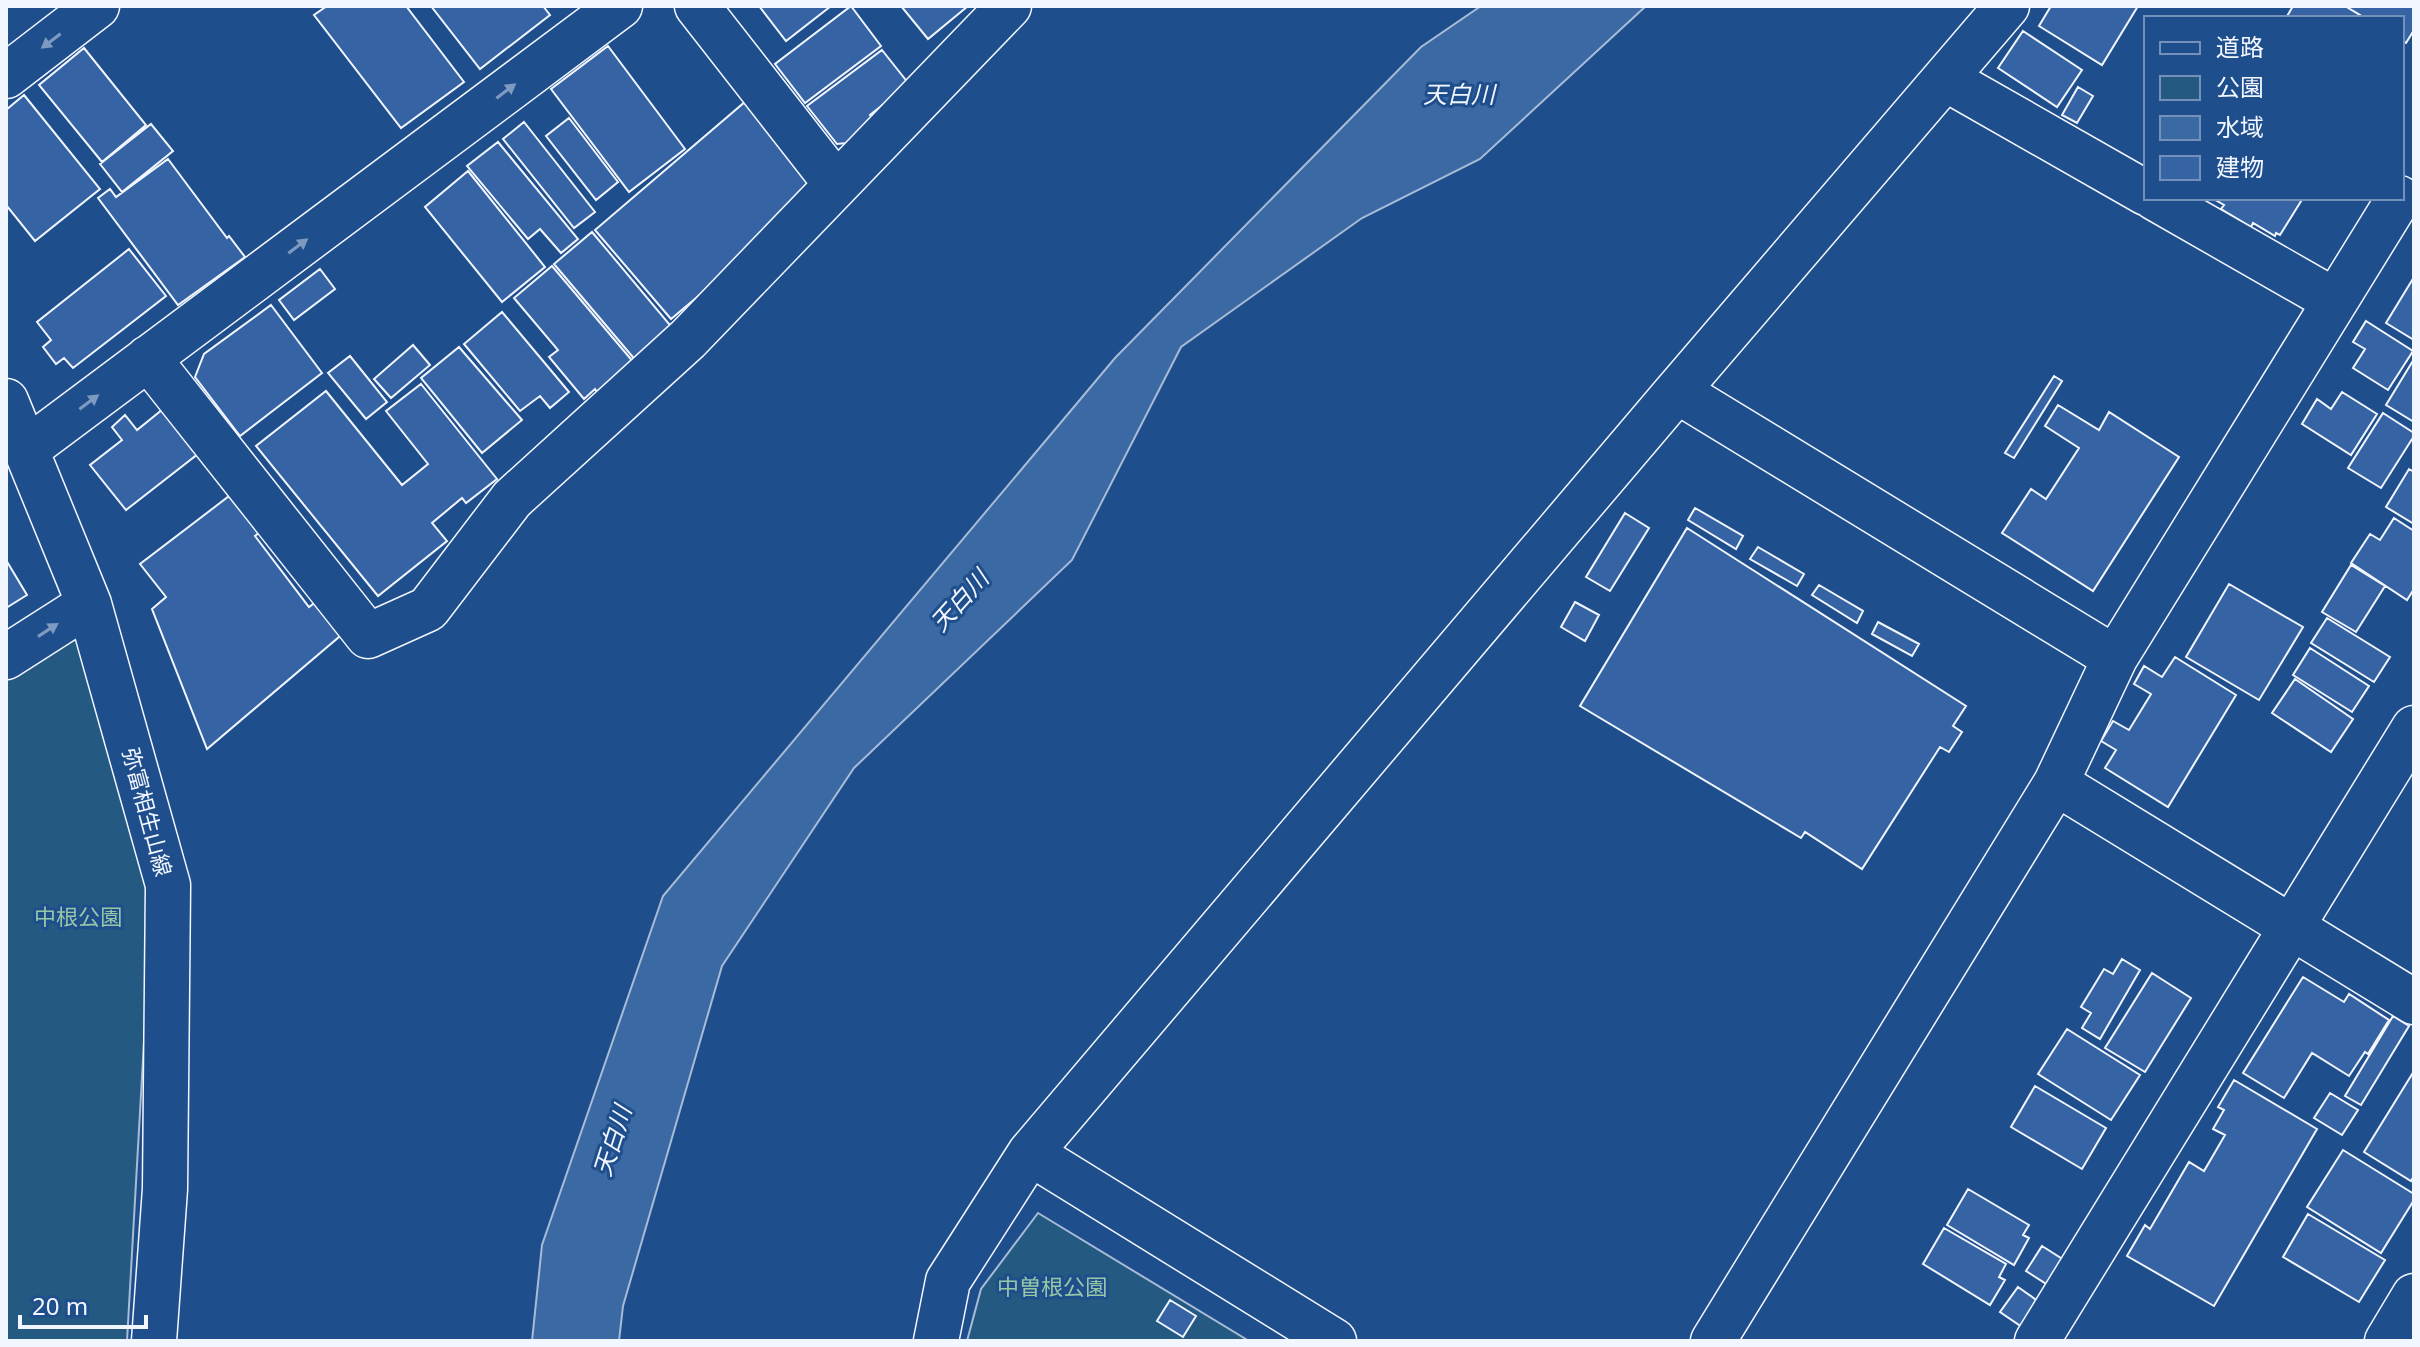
<svg xmlns="http://www.w3.org/2000/svg" width="2420" height="1347" viewBox="0 0 2420 1347" font-family="'Noto Sans','Noto Sans JP',sans-serif">
	<style>
		.green { fill: #245a82; stroke: #a8bbd7; stroke-width: 2 }
		.water { fill: #3b69a3; stroke: #a8bbd7; stroke-width: 2 }
		.building { fill: #3563a3; stroke: #f2f6ff; stroke-width: 2 }
		.lines { fill: none; stroke-linecap: round; stroke-linejoin: round }
		.minor-casing { stroke: #f2f6ff; stroke-width: 47 }
		.minor { stroke: #1f4e8c; stroke-width: 44 }
		.oneway { fill: #7e9ac0 }
		.labels { text-anchor: middle; stroke-width: 6; stroke-linejoin: round; paint-order: stroke }
		.street-label { font-size: 22px; fill: #f2f6ff; stroke: #1f4e8c }
		.park-label { font-size: 22px; fill: #97c8a6; stroke: #1f4e8c }
		.water-label { font-size: 24px; font-style: italic; fill: #f2f6ff; stroke: #1f4e8c }
	</style>
	<rect width="100%" height="100%" fill="#1f4e8c"/>
	<path class="green" d="M79,625L153,883L127,1341H6V672Z
		M1038,1213L1249,1341H967L981,1289Z"/>
	<path class="water" d="M1481,6H1646L1480,159L1362,218L1181,347L1072,560L854,768L722,966L623,1306L619,1341H532L542,1245L663,896L1115,358L1421,47Z"/>
	<path class="building" d="M327,6H406L464,82L401,128L314,15Z
		M431,6H543L550,15L480,69Z
		M759,6H831L786,41Z
		M851,6L881,46L805,103L775,64Z
		M901,6H968L928,39Z
		M2051,6H2138L2102,65L2039,26Z
		M2293,6H2345L2365,18H2286Z
		M2345,6H2414V30L2406,43L2402,41V18H2365Z
		M2023,31L2082,70L2057,107L1998,68Z
		M608,46L685,149L629,192L551,89Z
		M84,48L146,125L102,162L39,85Z
		M882,50L909,84L870,115L875,122L847,143L837,144L807,106Z
		M2078,87L2093,96L2077,123L2062,115Z
		M24,95L100,189L35,241L6,205V110Z
		M746,101L816,184L796,214L671,319L595,230Z
		M569,118L618,182L596,200L546,136Z
		M524,122L595,212L574,228L503,139Z
		M151,124L173,151L122,192L100,164Z
		M498,142L578,239L561,253L540,229L528,239L467,166Z
		M168,159L227,238L229,236L245,257L178,305L98,198L110,189L116,197Z
		M468,171L545,267L502,302L425,207Z
		M2212,198H2303L2280,235L2276,233L2275,236L2253,223L2251,227L2221,209L2224,205Z
		M592,232L675,331L637,362L554,264Z
		M129,249L166,296L73,368L64,358L56,364L43,347L51,340L37,322Z
		M552,266L635,364L599,395L595,389L584,399L549,357L558,350L514,298Z
		M320,269L335,289L294,320L279,300Z
		M2414,277V340L2386,323Z
		M271,305L322,373L240,436L195,377L204,354Z
		M502,312L569,392L550,408L540,396L520,411L464,344Z
		M2366,321L2413,351L2388,390L2353,368L2365,349L2353,342Z
		M413,345L430,365L391,398L374,379Z
		M459,347L522,420L482,453L421,378Z
		M350,356L387,402L366,419L328,373Z
		M2414,359V422L2386,405Z
		M2054,376L2062,381L2014,458L2005,453Z
		M421,384L497,479L466,503L462,498L432,523L447,541L378,596L256,446L326,391L402,485L428,464L386,411Z
		M2342,392L2377,414L2351,455L2302,424L2317,399L2331,409Z
		M168,405L203,450L126,510L90,465L122,440L112,427L125,415L137,430Z
		M2058,405L2099,430L2109,412L2179,457L2093,591L2002,533L2031,489L2046,499L2079,448L2045,426Z
		M2383,413L2414,433V436L2381,488L2348,468Z
		M2409,469L2414,472V524L2386,507Z
		M237,490L265,528L255,536L309,607L321,598L346,631L207,749L152,609L166,597L140,564Z
		M1695,508L1743,536L1736,549L1688,520Z
		M1625,513L1649,528L1610,591L1586,577Z
		M2394,518L2414,531V589L2407,600L2351,563L2370,534L2380,540Z
		M1687,528L1966,706L1953,726L1962,732L1949,752L1940,747L1862,869L1805,832L1801,838L1580,706Z
		M1758,547L1804,574L1797,586L1750,559Z
		M6,560L27,595L6,608Z
		M2351,565L2385,586L2356,632L2322,612Z
		M2229,584L2303,627L2259,700L2186,657Z
		M1819,585L1863,611L1857,623L1812,595Z
		M1575,602L1599,615L1585,641L1561,627Z
		M2327,618L2390,657L2374,682L2311,643Z
		M1878,622L1919,644L1912,656L1872,634Z
		M2310,648L2369,686L2352,712L2293,675Z
		M2175,657L2236,695L2168,807L2105,768L2116,750L2101,741L2113,721L2129,730L2151,694L2134,684L2144,666L2162,677Z
		M2295,679L2353,719L2331,752L2272,713Z
		M2122,959L2140,970L2100,1039L2082,1028L2091,1013L2081,1007L2104,969L2113,974Z
		M2152,973L2191,998L2145,1072L2105,1048Z
		M2303,977L2344,1002L2349,994L2389,1020L2368,1054L2365,1052L2349,1076L2312,1053L2284,1098L2243,1073Z
		M2393,1016L2409,1026L2361,1105L2345,1096Z
		M2067,1029L2140,1075L2111,1120L2038,1074Z
		M2414,1071V1176L2411,1181L2364,1152Z
		M2234,1080L2317,1129L2214,1306L2127,1256L2145,1225L2150,1229L2189,1162L2204,1171L2225,1135L2213,1129L2224,1110L2218,1107Z
		M2035,1086L2106,1128L2082,1169L2011,1127Z
		M2330,1093L2358,1110L2342,1135L2314,1118Z
		M2343,1150L2414,1194V1200L2381,1253L2307,1207Z
		M1968,1189L2029,1225L2023,1235L2029,1238L2014,1265L1947,1225Z
		M2308,1214L2385,1260L2359,1302L2283,1257Z
		M1944,1228L2006,1264L1999,1277L2005,1280L1990,1305L1923,1264Z
		M2042,1246L2064,1260L2048,1285L2026,1271Z
		M2018,1287L2042,1304L2025,1329L2000,1312Z
		M1170,1300L1196,1316L1183,1337L1157,1321Z"/>
	<g class="lines">
		<defs>
			<path id="minor" d="M697,6L836,184
				M6,76L97,6
				M1946,79L2146,193
				M2155,198L2335,301
				M148,358L368,636L428,609L512,499L688,339L1009,6
				M1677,391L2007,6
				M6,401L89,604L168,885L165,1189L154,1341
				M27,449L620,6
				M6,657L89,604
				M2115,658L2399,198
				M2056,783L2414,1002
				M1030,1153L1334,1341
				M936,1341L948,1281L1030,1153L1677,391L2115,658L2056,783L1713,1341
				M2037,1341L2414,728
				M2387,1341L2414,1296"/>
		</defs>
		<use href="#minor" class="minor-casing"/>
		<use href="#minor" class="minor"/>
	</g>
	<defs><path id="oneway-solid" d="M-6-.8H1V-3.2L6.5 0L1 3.2V.8H-6Z" transform="scale(2)"/></defs>
	<g class="oneway">
		<use href="#oneway-solid" transform="translate(51 41) rotate(143)"/>
		<use href="#oneway-solid" transform="translate(506 91) rotate(-37)"/>
		<use href="#oneway-solid" transform="translate(298 246) rotate(-37)"/>
		<use href="#oneway-solid" transform="translate(89 402) rotate(-37)"/>
		<use href="#oneway-solid" transform="translate(48 630) rotate(-33)"/>
	</g>
	<g class="labels">
		<g class="street-label">
			<text transform="translate(147 812) rotate(75)" y="8">弥富相生山線</text>
		</g>
		<g class="park-label">
			<text x="78" y="925">中根公園</text>
			<text x="1052" y="1295">中曽根公園</text>
		</g>
		<g class="water-label">
			<text x="1459" y="103">天白川</text>
			<text transform="translate(960 601) rotate(-48)" y="8">天白川</text>
			<text transform="translate(613 1141) rotate(-72)" y="8">天白川</text>
		</g>
	</g>
	<rect width="2420" height="1347" fill="none" stroke="#f2f6ff" stroke-width="16"/>
	<rect x="2144" y="16" width="260" height="184" fill="#1f4e8c" stroke="#7391ba" stroke-width="2"/>
	<rect x="2160" y="42" width="40" height="12" fill="#1f4e8c" stroke="#7391ba" stroke-width="2"/>
	<text x="2216" y="56" font-size="24" fill="#f2f6ff">道路</text>
	<rect x="2160" y="76" width="40" height="24" fill="#245a82" stroke="#7391ba" stroke-width="2"/>
	<text x="2216" y="96" font-size="24" fill="#f2f6ff">公園</text>
	<rect x="2160" y="116" width="40" height="24" fill="#3b69a3" stroke="#7391ba" stroke-width="2"/>
	<text x="2216" y="136" font-size="24" fill="#f2f6ff">水域</text>
	<rect x="2160" y="156" width="40" height="24" fill="#3563a3" stroke="#7391ba" stroke-width="2"/>
	<text x="2216" y="176" font-size="24" fill="#f2f6ff">建物</text>
	<path d="M20 1315v12h126v-12" fill="none" stroke="#f2f6ff" stroke-width="4"/>
	<text x="32" y="1315" font-size="24" fill="#f2f6ff" stroke="#1f4e8c" stroke-width="6" paint-order="stroke">20 m</text>
</svg>
